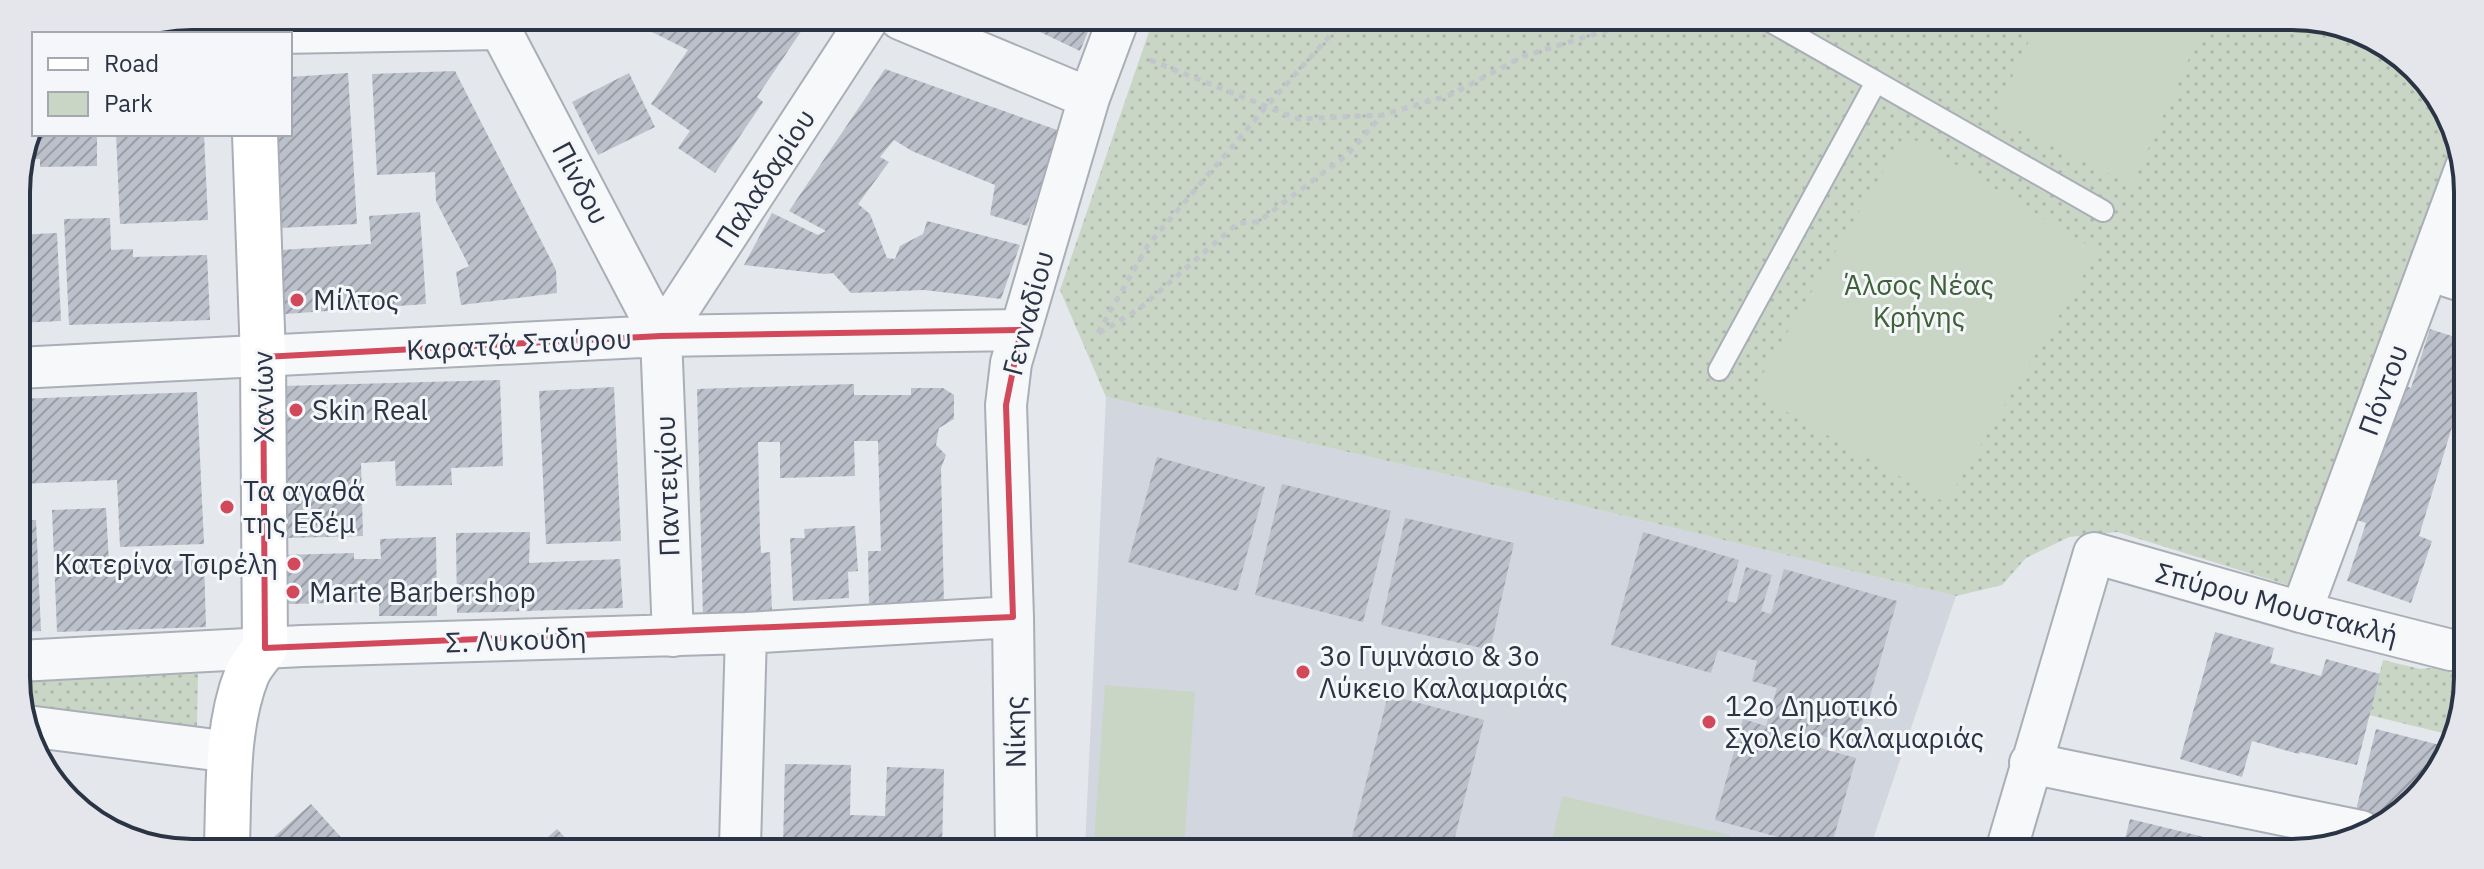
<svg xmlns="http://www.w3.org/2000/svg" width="2484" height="869" viewBox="0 0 2484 869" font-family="'IBM Plex Sans',sans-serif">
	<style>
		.built { fill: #d2d6de }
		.green { fill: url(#green-dots) }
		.pitch { fill: #c9d6c5 }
		.building { fill: url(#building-hatch) }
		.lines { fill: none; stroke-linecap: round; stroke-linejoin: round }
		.lane-casing { stroke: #a9aeb7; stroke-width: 24 }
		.street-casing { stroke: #a9aeb7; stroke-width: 44 }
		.secondary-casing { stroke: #a9aeb7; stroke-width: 48 }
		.path { stroke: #c2c5cb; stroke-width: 5; stroke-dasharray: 6 6; stroke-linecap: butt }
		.lane { stroke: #f7f8fa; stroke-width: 20 }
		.street { stroke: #f7f8fa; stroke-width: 40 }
		.secondary { stroke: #fff; stroke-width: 44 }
		.marked { fill: none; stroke: #d1495b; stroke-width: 6; stroke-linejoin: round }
		.poi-dot { fill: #d1495b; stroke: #f4f6f9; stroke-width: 3 }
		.labels { text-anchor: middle; stroke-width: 6; stroke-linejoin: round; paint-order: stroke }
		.street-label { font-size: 28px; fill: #2b3445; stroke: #f4f6f9 }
		.park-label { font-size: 28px; fill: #3f6138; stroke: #f4f6f9 }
		.poi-label { font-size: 28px; fill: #2b3445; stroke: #f4f6f9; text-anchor: start }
		.rim { fill: none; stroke: #2b3445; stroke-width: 4 }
	</style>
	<defs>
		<pattern id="green-dots" width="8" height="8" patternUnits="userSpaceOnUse" patternTransform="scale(2)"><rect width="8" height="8" fill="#c9d6c5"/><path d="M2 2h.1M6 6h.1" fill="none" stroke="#adb8ab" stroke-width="1.8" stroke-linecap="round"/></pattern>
		<pattern id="building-hatch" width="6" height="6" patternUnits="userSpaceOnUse" patternTransform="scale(2)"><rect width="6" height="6" fill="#bbc0ca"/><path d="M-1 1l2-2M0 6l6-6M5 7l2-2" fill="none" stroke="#989da6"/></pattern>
	</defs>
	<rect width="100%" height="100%" fill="#e4e7ec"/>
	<path class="built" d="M1106,397L1546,497L1956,596L1869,851L1085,848Z"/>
	<path class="green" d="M1153,20L2348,25L2425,76L2459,152L2297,588L2117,532L2069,537L2026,558L2002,585L1956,596L1546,497L1106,397L1060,290Z
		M2383,660L2420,669L2460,665L2459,703L2451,735L2369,715Z
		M198,674L197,726L19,710V676Z"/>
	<path class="pitch" d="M2037,24L2204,25L2132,185L1993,118Z
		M1905,134L2098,251L1946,503L1752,392Z
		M1105,685L1195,692L1184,848L1094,842Z
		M1562,796L1730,835L1727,850H1550Z"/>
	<path class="building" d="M624,18L792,19L806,24L757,97L763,102L715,173L678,148L690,131L651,104L688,50Z
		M1013,19L1027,20H1093L1080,51Z
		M885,69L1060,131L1027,226L990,215L995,185L912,151L894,140L880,157L889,162L858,204L870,214L887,258L895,259L900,246L923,234L927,221L1020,245L1001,299L924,290L851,293L833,273L825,274L744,265L772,213L818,235L826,231L789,211Z
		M455,71L556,270L557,293L461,305L456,272L469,266L436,201L435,172L377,175L372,74Z
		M348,73L357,224L280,228L275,134H290V77Z
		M629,73L655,127L598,155L572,102Z
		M33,118L34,134H97V166L40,167V159H22Z
		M116,134H204L208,220L120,224Z
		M420,212L426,304L285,314L281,250L371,244L369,216Z
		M110,218L111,250L133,249V257L207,255L210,320L69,325L64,219Z
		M57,233L61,321L17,323V235Z
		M2430,329L2464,340L2463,408L2458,407L2419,536L2432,541L2411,603L2347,581L2366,523L2351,518L2397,383L2411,388Z
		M500,380L503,466L451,468L452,485L396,486L395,461L361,463L363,536L287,538L283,386Z
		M854,384V395H911V388H943L954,395V419L939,428L936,445L946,455L941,468L944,604L869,605L868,551H881L878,441H854L855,476L780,478V442H758L760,537L761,553L770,552L772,614L703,616L697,389Z
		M614,387L621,541L546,544L539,391Z
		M197,392L204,544L120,547L117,480L18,484V399Z
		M1157,457L1265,487L1237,591L1128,562Z
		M1282,484L1391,511L1363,622L1255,595Z
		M106,508L109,563L204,560L206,627L57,632L52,510Z
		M1405,518L1514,543L1490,650L1381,625Z
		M36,520L41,631L19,632L18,521Z
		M855,526L858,571L848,572L849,598L793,601L790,538H805L804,529Z
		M530,532L529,563L620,559L623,608L457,613L456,533Z
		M1643,532L1739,560L1727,601L1736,603L1746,567L1772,575L1761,611L1771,614L1784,569L1897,601L1856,746L1816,734L1813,746L1856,758L1830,851L1715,820L1743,719L1766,726L1777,688L1752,681L1757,661L1718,650L1711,673L1611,645Z
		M436,537L437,616H379V602L285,604L283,555L354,553V559H381L380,539Z
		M2215,632L2274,648L2270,663L2321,676L2326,659L2380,674L2357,765L2300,752L2299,754L2252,741L2242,777L2180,759Z
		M1388,695L1484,720L1452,849H1349Z
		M2376,729L2448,747L2451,735L2456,737L2399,817L2393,819L2356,810Z
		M785,764L851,765L850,815L885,816L887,767L944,769L942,847L783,846Z
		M59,777L90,812L89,813L60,793L54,781Z
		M311,804L348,845L266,844Z
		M2130,819L2241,846L2240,852H2122Z
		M557,829L573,846L539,845Z"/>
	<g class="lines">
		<defs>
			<path id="lane" d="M1773,23L2103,211
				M1719,370L1876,82"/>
			<path id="street" d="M900,19L1089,98
				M500,29L661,336L673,636
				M226,34L500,29
				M2428,270L2465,282
				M661,336L868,19
				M17,368L661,336L1021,330
				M2301,612L2466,167
				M19,661L302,646L746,633L1013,617
				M27,726L231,752
				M2030,763L2361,831
				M740,846L746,633
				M1016,847L1013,617L1006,405L1011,363L1089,98L1118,20
				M2006,851L2094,553L2301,612L2451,650H2460"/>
			<path id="secondary" d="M251,16L252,34
				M227,844C229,789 226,727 247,674C251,665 259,656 265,648L263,357L255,134"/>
		</defs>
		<use href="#lane" class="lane-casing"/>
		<use href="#street" class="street-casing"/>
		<use href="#secondary" class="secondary-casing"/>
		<path class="path" d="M1150,60L1298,119L1382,115L1450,95L1524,56L1634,22
			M1098,333L1148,245L1266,107L1343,21
			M1099,333L1139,309L1238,223L1258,222L1348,154L1382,115"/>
		<use href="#lane" class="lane"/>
		<use href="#street" class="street"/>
		<use href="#secondary" class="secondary"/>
	</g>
	<path class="marked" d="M1021,330L1006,405L1013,617L265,648L263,357L661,336Z"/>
	<g class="poi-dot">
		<circle cx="297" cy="300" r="8"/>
		<circle cx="296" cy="410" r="8"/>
		<circle cx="227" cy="507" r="8"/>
		<circle cx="294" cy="564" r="8"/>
		<circle cx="293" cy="592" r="8"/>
		<circle cx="1303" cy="672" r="8"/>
		<circle cx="1709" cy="722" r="8"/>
	</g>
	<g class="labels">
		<g class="street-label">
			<text transform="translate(765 178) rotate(-57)" y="10">Παλαδαρίου</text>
			<text transform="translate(581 183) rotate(62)" y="10">Πίνδου</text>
			<text transform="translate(1028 313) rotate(-75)" y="10">Γενναδίου</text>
			<text transform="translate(519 344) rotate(-3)" y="10">Καρατζά Σταύρου</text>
			<text transform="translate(2383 390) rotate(-70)" y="10">Πόντου</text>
			<text transform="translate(263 397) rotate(-91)" y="10">Χανίων</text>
			<text transform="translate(667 486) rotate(-92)" y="10">Παντειχίου</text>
			<text transform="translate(2277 604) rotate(15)" y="10">Σπύρου Μουστακλή</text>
			<text transform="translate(516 640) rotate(-2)" y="10">Σ. Λυκούδη</text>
			<text transform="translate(1015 732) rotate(-91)" y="10">Νίκης</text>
		</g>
		<g class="park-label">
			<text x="1919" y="295">Άλσος Νέας<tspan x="1919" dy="32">Κρήνης</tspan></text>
		</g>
		<g class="poi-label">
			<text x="313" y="310">Μίλτος</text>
			<text x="312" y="420">Skin Real</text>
			<text x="243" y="501">Τα αγαθά<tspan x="243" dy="32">της Εδέμ</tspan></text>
			<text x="278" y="574" text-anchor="end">Κατερίνα Τσιρέλη</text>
			<text x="309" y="602">Marte Barbershop</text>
			<text x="1319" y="666">3ο Γυμνάσιο &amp; 3ο<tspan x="1319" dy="32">Λύκειο Καλαμαριάς</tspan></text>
			<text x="1725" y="716">12ο Δημοτικό<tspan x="1725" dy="32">Σχολείο Καλαμαριάς</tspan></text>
		</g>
	</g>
	<path d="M0 0H2484V869H0ZM192 30H2292A162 162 0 0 1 2454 192V677A162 162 0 0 1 2292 839H192A162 162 0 0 1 30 677V192A162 162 0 0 1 192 30Z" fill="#e4e6eb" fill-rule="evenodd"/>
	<path class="rim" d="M192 30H2292A162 162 0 0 1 2454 192V677A162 162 0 0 1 2292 839H192A162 162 0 0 1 30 677V192A162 162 0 0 1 192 30Z"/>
	<rect x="32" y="32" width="260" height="104" fill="#f4f6f9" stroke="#a4a8b1" stroke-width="2"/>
	<rect x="48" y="58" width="40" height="12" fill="#ffffff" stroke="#a4a8b1" stroke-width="2"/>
	<text x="104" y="72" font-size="24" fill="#2b3445">Road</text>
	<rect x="48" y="92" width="40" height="24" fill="#c9d6c5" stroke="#a4a8b1" stroke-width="2"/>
	<text x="104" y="112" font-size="24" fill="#2b3445">Park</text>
</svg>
